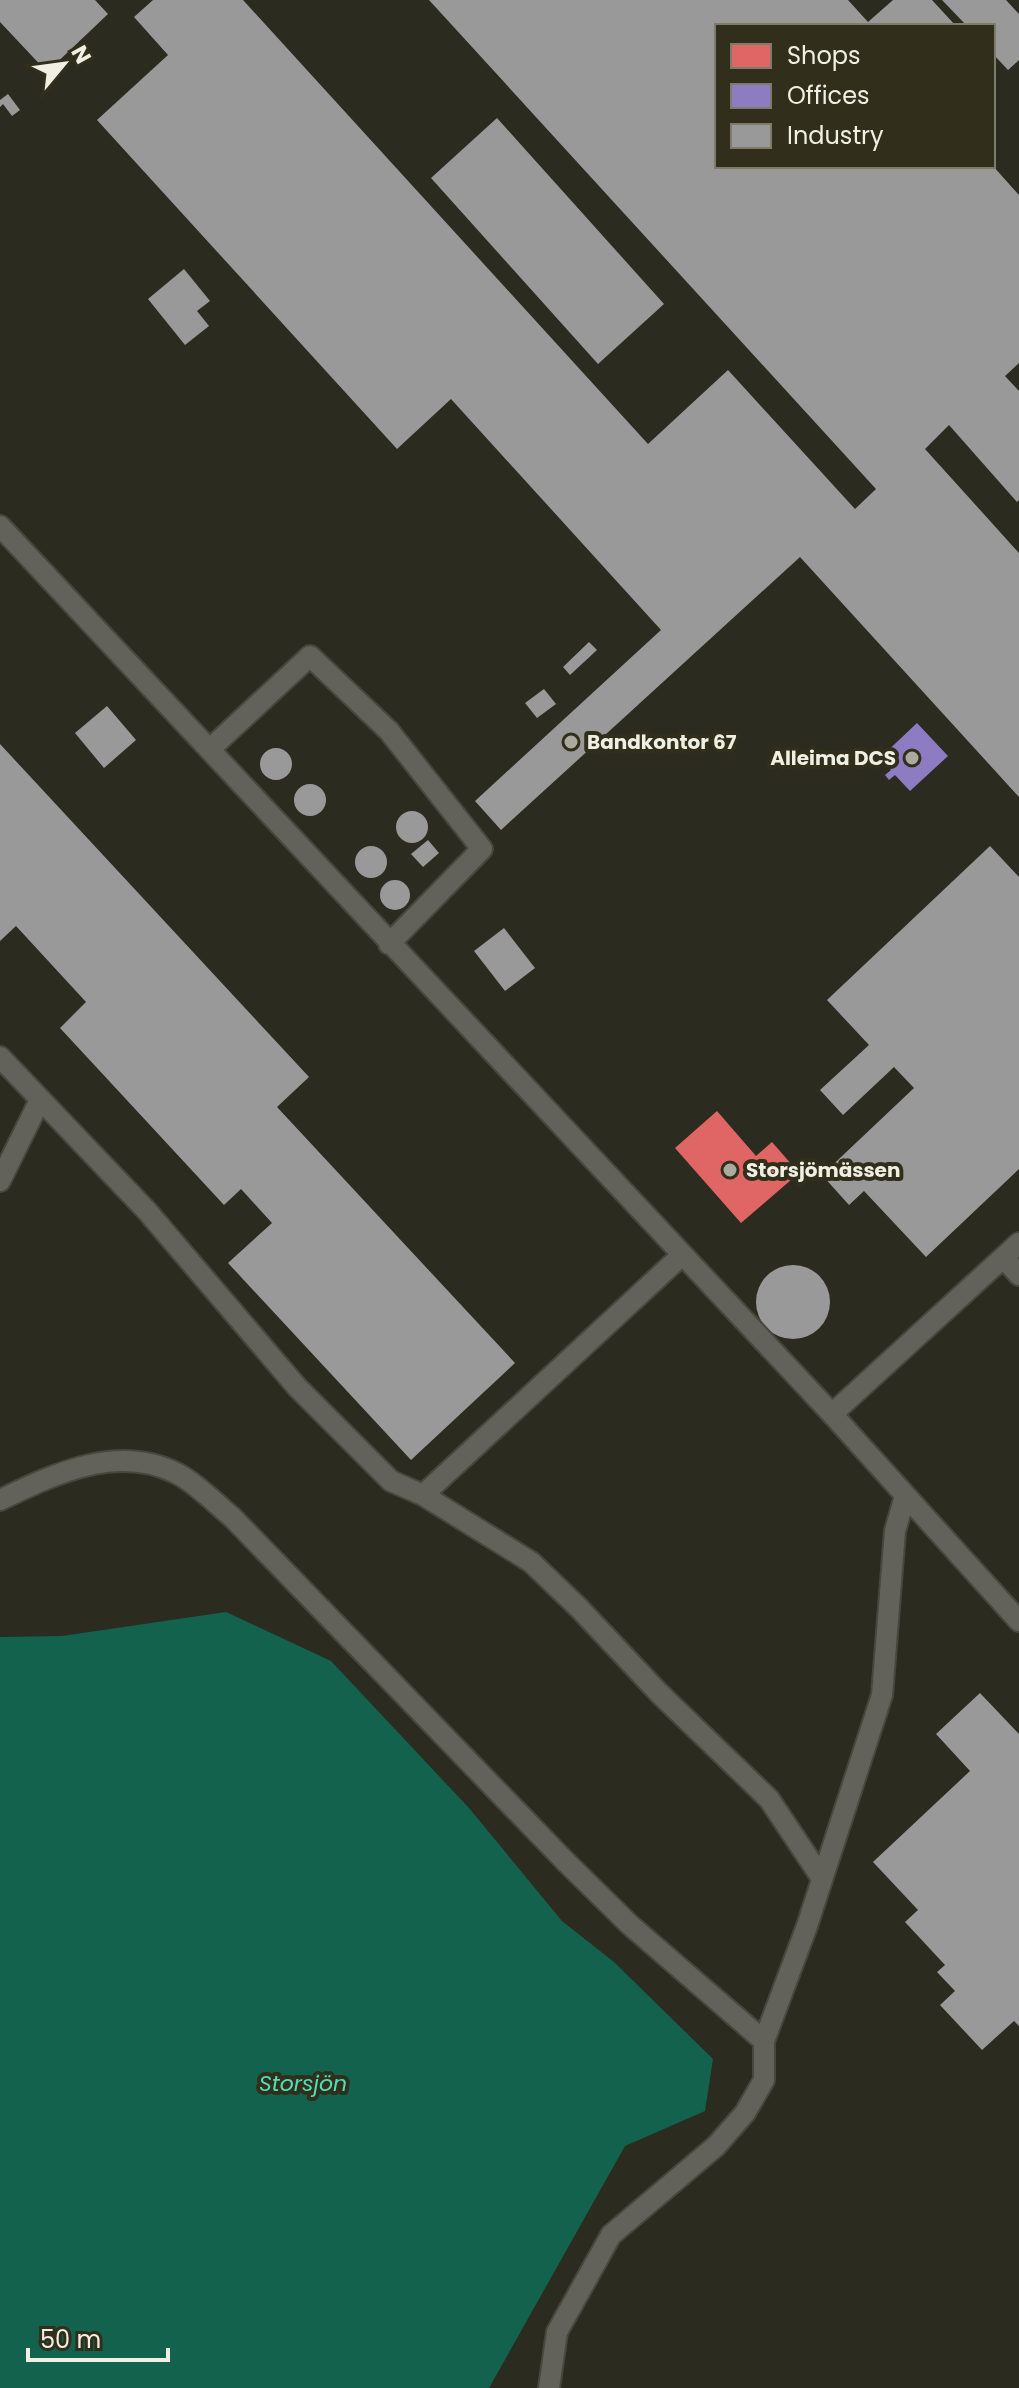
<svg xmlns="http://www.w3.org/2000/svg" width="1019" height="2388" viewBox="0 0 1019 2388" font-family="Poppins,sans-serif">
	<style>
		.water { fill: #12624d }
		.shops { fill: #e06666 }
		.offices { fill: #8e7cc3 }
		.industry { fill: #999 }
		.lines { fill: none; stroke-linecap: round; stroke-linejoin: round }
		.minor-casing { stroke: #48473d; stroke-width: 24 }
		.minor { stroke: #63625a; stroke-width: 20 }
		.poi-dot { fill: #abaa9f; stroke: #312f1b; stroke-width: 3 }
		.labels { text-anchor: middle; stroke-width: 8; stroke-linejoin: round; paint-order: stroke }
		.poi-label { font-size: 20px; font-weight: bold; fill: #f0efe3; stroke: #312f1b; text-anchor: start }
		.water-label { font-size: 22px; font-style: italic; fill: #4ee0b6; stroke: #312f1b }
	</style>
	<rect width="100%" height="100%" fill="#2c2b20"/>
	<path class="water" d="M226,1612L331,1661L469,1808L562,1921L614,1962L713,2059L705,2111L625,2146L489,2388H0V1637L62,1636Z"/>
	<path class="shops" d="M717,1111L756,1156L772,1142L799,1173L741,1223L675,1148Z"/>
	<path class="offices" d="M917,723L948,756L910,791L895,775L889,780L885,775L891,770L880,758Z"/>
	<path class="industry" d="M0,0H95L108,14L47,72L0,22Z
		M153,0H243L648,444L728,370L855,509L876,489L429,0H848L868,22L893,0H932L956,26H717V166H993L1019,195V363L1005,376L1019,391V500L1017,502L949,425L925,449L1019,553V797L800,557L501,830L475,801L661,630L451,399L397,449L97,120L168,55L134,17Z
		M942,0H1006L1019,14V60L1008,70L993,54V26H967Z
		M8,94L20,110L12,116L3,104L0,107V100Z
		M497,118L664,304L598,364L431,178Z
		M184,269L210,301L197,311L209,326L185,345L148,299Z
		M589,642L597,650L570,675L563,667Z
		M544,689L556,704L537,718L525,703Z
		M107,706L136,740L104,768L75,733Z
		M0,744L309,1077L277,1107L515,1363L411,1460L228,1263L272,1223L241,1189L224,1205L60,1028L86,1002L16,926L0,941Z
		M260 764a16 16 0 1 1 32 0a16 16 0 1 1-32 0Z
		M294 800a16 16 0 1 1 32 0a16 16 0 1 1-32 0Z
		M396 827a16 16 0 1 1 32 0a16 16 0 1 1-32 0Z
		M428,840L439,853L423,867L411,854Z
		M355 862a16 16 0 1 1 32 0a16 16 0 1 1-32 0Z
		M990,846L1019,877V1169L926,1257L864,1191L849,1205L822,1175L914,1088L894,1067L843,1115L820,1090L869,1045L827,1000Z
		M380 895a15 15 0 1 1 30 0a15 15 0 1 1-30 0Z
		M504,928L535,968L505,991L474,951Z
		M756 1302a37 37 0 1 1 74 0a37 37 0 1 1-74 0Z
		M980,1693L1019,1734V2026L1014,2021L982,2050L940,2005L955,1991L937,1972L945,1965L905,1922L918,1910L873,1862L970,1771L936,1734Z"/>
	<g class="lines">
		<defs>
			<path id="minor" d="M0,526L832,1414L1019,1621
				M210,749L310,656L389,731L482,849L389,944
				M0,1057L147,1211L297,1387L391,1481L423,1495L681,1256
				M0,1181L40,1100
				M1004,1258L1019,1275
				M832,1414L1019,1243
				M423,1495L531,1562L579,1608L659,1693L769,1799L821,1877
				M0,1500C54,1474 118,1443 178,1474C197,1484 215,1503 232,1517L565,1861L629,1924L764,2041
				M549,2388L557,2332L611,2235L716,2146L745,2113L764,2080V2041L807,1926L882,1695L895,1531L905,1496"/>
		</defs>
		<use href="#minor" class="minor-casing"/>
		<use href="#minor" class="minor"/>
	</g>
	<g class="poi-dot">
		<circle cx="571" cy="742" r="8"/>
		<circle cx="912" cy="758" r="8"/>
		<circle cx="730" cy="1170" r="8"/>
	</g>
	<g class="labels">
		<g class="poi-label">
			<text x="587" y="749">Bandkontor 67</text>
			<text x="896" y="765" text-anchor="end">Alleima DCS</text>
			<text x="746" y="1177">Storsjömässen</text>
		</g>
		<g class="water-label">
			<text x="303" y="2091">Storsjön</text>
		</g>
	</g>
	<rect x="715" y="24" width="280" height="144" fill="#312f1b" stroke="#7d7c6b" stroke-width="2"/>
	<rect x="731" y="44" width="40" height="24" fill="#e06666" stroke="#7d7c6b" stroke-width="2"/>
	<text x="787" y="64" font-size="24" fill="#f0efe3">Shops</text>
	<rect x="731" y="84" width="40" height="24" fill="#8e7cc3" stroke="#7d7c6b" stroke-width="2"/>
	<text x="787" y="104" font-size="24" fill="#f0efe3">Offices</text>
	<rect x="731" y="124" width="40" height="24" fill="#999999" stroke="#7d7c6b" stroke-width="2"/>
	<text x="787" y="144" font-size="24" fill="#f0efe3">Industry</text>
	<g transform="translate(64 64) rotate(61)" stroke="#312f1b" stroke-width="6" paint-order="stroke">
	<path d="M0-6L14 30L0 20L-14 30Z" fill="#f0efe3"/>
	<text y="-12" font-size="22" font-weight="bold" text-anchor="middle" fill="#f0efe3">N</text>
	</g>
	<path d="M28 2348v12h140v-12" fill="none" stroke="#f0efe3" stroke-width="4"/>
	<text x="40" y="2348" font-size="24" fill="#f0efe3" stroke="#312f1b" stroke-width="6" paint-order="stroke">50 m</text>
</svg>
